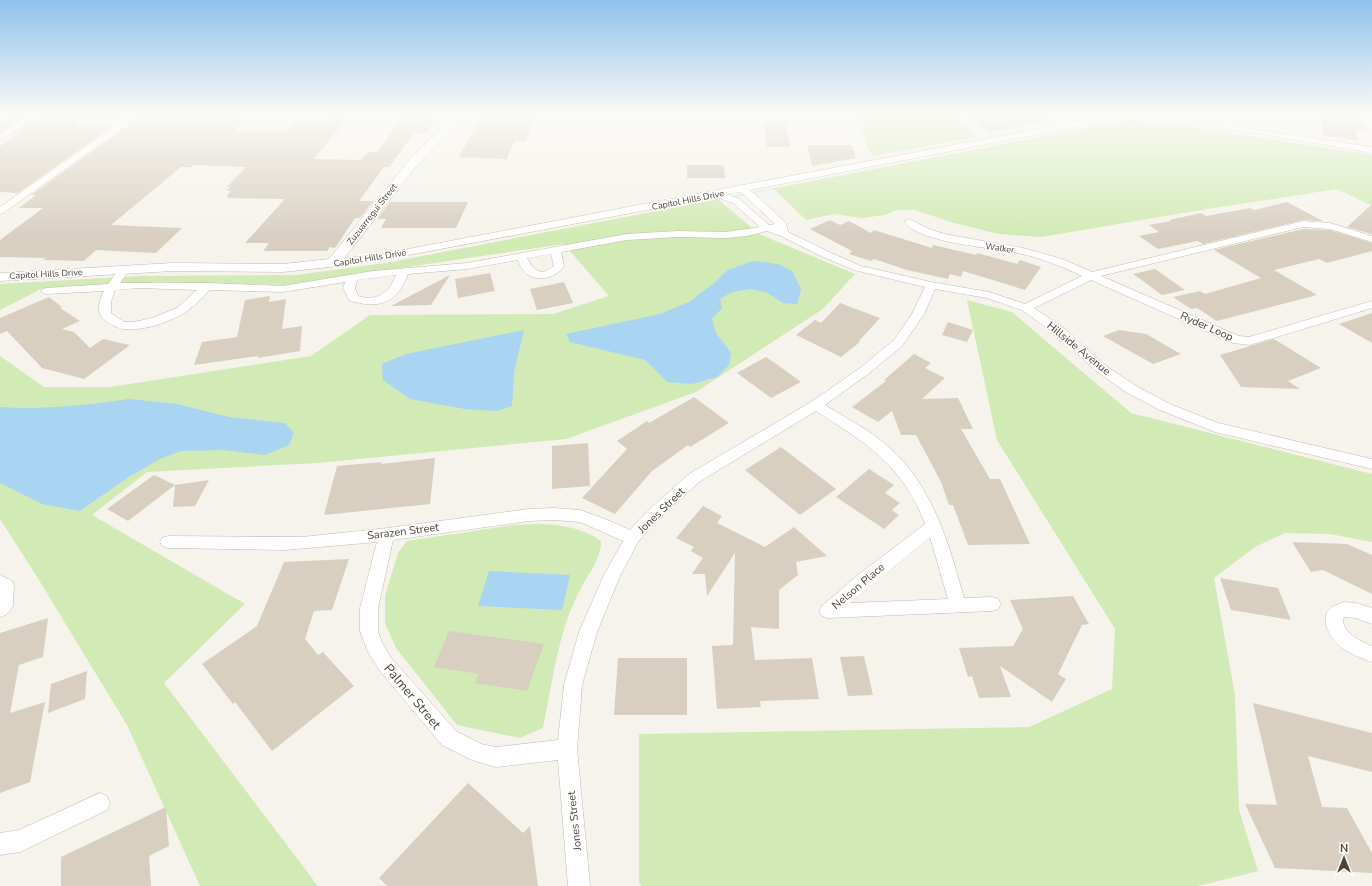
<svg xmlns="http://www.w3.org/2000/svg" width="1372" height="886" viewBox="0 0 1372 886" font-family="'Nunito Sans',sans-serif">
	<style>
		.green { fill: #d2eab5 }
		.water { fill: #a9d4f2 }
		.building { fill: #d8cfc1 }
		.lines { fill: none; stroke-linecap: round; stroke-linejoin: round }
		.minor-casing { stroke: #c2bbae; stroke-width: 1 }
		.tertiary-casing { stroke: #c2bbae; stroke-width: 1 }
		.minor { fill: #fff; fill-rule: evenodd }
		.tertiary { fill: #fff; fill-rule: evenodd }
		.labels { text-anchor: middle; stroke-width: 3; stroke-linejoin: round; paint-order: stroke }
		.far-street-label { font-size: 9px; fill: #4b4439; stroke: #fff }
		.street-label { font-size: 11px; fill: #4b4439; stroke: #fff }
		.near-street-label { font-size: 13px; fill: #4b4439; stroke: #fff }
	</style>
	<rect width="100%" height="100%" fill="#f6f3ec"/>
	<path class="green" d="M853,113H954L978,137L872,156Z
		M1129,120L1204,129L1372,155V206L1337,189L1195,211L1041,237L999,234L954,223L915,210H897L885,215L862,218L834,214L806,220L774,189L719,200L759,234L855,274L823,309L696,392L566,439L317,463L147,472L92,515L245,604L164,683L318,886H200L127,725L34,572L0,519V356L44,387H110L311,356L370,315L553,314L609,296L564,244L284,285L159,282L41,289L0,310V284L139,276L296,275L386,263Z
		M967,300L1012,312L1131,413L1372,474V542L1330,534L1285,533L1255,547L1214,578L1235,695L1239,810L1258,871L1198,886H641L639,882V734L1029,727L1112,689L1115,629L997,440Z
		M541,524C563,525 583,528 601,541C602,557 589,573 581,588C558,630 553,681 543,728L520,738L457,725L396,648L385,623V596L398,553L407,541L513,525Z"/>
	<path class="water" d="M753,261L778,264L792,271L801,289L797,304L783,303L766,292L750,289L732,292L720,299L722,308L712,319L716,333L731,353L729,365L717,377L692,384L667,382L645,360L570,342L566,334L660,314L689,302L714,283L728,270Z
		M524,330L514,372L512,406L496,411L465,409L410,399L383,380L382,364L406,354Z
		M129,399L177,404L229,417L285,423L294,433L289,445L265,455L223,450L181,451L162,458L130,476L80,511L42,504L0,483V407C43,410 87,405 129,399Z
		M489,571L570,575L562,610L478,606Z"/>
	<path class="building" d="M13,113H30L0,132V121Z
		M45,113H107L103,116H127L124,118H76L74,122L79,126H113L18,193L0,192V146L19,134H12Z
		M176,113H248L238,121L243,122L233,131H285L295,123H325L332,114H351L314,159L361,160L368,152H377L404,116H438L427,133H414L389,167H384L359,201H374L360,218H355L335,248L330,247L327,251H263L269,243H245L285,199L226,198L229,196H226L231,191H226L230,187H227L246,167L194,165L192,167H181L111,225L182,228L156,253L96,250L84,261L43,260L46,258L0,257V240L43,208H19L36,195H31L142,116H172Z
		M509,113H537L526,141H514L507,159L459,157L481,117H507Z
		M987,113H1052V121L989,132L967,116Z
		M1320,113H1362L1366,131L1355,129L1358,141L1323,135Z
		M763,122H785L790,147H767Z
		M807,145H852L856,158L812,166Z
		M687,165H724L725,178H687Z
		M390,202H468L456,228H381L386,219H377Z
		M1287,202L1323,221L1303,220L1203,244L1198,241L1158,249L1139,236L1159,232L1149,225L1171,221L1169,220L1201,213L1206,216L1250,208L1254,210Z
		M1372,204V234L1347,227Z
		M830,220L840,225L849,221L871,233L874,230L932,248L933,245L976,255L977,253L1017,264L1020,260L1041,267L1025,290L963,271L961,277L950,274L948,279L907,270L874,259L871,261L849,254L852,251L810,229Z
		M1303,229L1330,230L1372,243V251L1327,263L1319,259L1274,270L1317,295L1217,321L1197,308L1191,309L1173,297L1200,291L1205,294L1261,278L1214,250Z
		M1155,269L1185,290L1162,295L1133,274Z
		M490,273L495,291L458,298L455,279Z
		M450,275L431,305L391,306Z
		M564,282L573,303L537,310L530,289Z
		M270,296L269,302L286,299L282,329L302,326L300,351L258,358V356L194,365L202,342L237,337L245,300Z
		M49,297L62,307L60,308L80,321L62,329L74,332L90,348L103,339L130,345L84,379L42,368L7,331L0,334V318Z
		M840,303L880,318L859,341L860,342L841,357L796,335L815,320L821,323Z
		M1372,313V343L1339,324Z
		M948,322L973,330L967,342L942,335Z
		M1119,330L1146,334L1181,354L1153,364L1103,336Z
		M1274,339L1321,368L1288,381L1300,389L1241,387L1220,355Z
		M914,354L931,363L925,368L945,378L922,399L958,398L973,429H961L990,479H1000L1030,544L968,545L953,505H949L941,482L916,435H901L892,411L878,422L852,407L886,381L884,380Z
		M766,357L779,366L801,382L771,398L737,373Z
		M694,397L729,423L690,447L688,445L652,471L615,514L582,498L627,449L617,441L647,421L649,423Z
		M588,443L590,486L552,489V446Z
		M781,447L836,489L800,515L745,470Z
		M435,458L430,504L324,515L337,466L382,462L381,464Z
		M869,469L894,485L885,493L900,503L892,510L899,515L884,529L836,497Z
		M154,475L175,485L128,521L107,509Z
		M209,480L195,506L173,507L175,485Z
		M703,506L722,516L717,523L765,547L794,527L827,556L796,562L798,575L779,590V629L751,627L755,660L812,658L819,699L760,701L761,707L717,709L712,646L733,645L735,553L707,596L705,574H692L703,558L691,551L694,547L676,538Z
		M1292,542L1347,544L1372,555V594L1323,570L1311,572Z
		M349,559L332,610L314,611L305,639L318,655L323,652L354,686L272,751L235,702L233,704L202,664L257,626L284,562Z
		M1220,578L1278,588L1291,620L1231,610Z
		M1073,596L1089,624L1082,625L1058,674L1066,679L1052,702L1000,666L1011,697L979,698L972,676L968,677L959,648L1013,646L1023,629L1010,600Z
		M48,618L43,657L19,665L10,713L45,702L30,782L0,793V633Z
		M449,631L544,644L527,691L475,683L479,674L434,667Z
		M864,656L873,695L848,696L840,657Z
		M618,658H687V715H614Z
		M87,671L85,699L48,713L51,684Z
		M1253,703L1372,733V772L1308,756L1322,807L1347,808L1372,853V873L1275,868L1245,804L1277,805Z
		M468,783L523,833L530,826L538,886H387L379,878Z
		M166,807L169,846L149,856L151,886H61V857Z"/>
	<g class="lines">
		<defs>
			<path id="minor" d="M34,113H44L0,140V134Z
				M134,113H144L3,213L0,214V207L118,124H79L75,122L76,120H125Z
				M1121,113H1147L1165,116L1372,147V153L1244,131L1132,116L750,190L786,223L788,232L829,252L861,266L931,282L989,292L1025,304L1082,276C1061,266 1041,258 1018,253C991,247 922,244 904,222L909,219L931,230L949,235L1023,248L1062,259L1092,272L1303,221L1330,223L1372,236V242L1330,229L1303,227L1101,276L1239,336L1249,337L1372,301V308L1250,345L1233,343L1091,280L1034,308L1066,330L1103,364L1136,386L1170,404L1218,423L1372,459V469L1215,432L1160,410L1126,392L1095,370L1058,336L1022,310L987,298L935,289L924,314L902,346L868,374L825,405C851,421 879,435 900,458C936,497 950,548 964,598L992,597L998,599L1001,604L998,609L992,611L828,618L822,616L819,611L822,606L858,575L925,524C903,465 866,443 816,411L699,482L658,519L638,542L620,576L597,632L582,685L577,749L590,886H568L558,760L496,767L472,760L442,745L380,671L368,652L360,631V608L377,542L285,550L168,548L162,546L160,542L162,538L168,536L302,537L388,528L529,509L554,508L580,510L605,519L630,530L648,511L689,474L811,402L860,368L894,340L912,314L925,287L854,270L821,256L781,236L767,231L747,236L726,238L678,237L627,240L561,252L564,266C557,277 538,283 527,274C522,270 520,265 518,260L467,269L408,274C397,304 377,310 349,300L343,288L345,282L283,292L210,290C202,297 194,307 184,313C170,322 133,335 117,327C113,326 110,323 106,321C95,313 99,301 104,291L46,294L40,291L46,288L108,284L121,267L125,266L130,269L120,283H208L283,286L373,271L467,263L627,234L678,231L726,232L760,227L733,203L716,197L382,260L333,266L328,263L333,260L382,254ZM741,192L775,224L769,225L739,199L727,194ZM551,254L554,266C541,277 534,271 527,258ZM396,275C390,293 376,302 358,296L355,288L357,280ZM139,288L197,290L177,308L152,318L134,322H124L111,313V302L115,290ZM554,520L580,522L623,541L604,575L579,632L564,685L558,740L496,747L481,744L456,731L392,659L382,643L378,631V608L393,540L529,521ZM930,537L948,599L850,603Z
				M0,575L12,581L14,586L13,606L6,615L0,617Z
				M1343,602L1356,603L1372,608V624L1356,618L1344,617C1339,631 1361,642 1372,646V662C1361,658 1350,654 1341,647C1331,639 1317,618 1332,607C1335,605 1340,604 1343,602Z
				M100,793L107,796L110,803L107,810L20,852L0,855V833L19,830Z"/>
			<path id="tertiary" d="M455,113H466L414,169L338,266L283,272L173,271L0,281V273L173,263L283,264L329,259L406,164Z"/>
		</defs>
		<use href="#minor" class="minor-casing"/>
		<use href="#tertiary" class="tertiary-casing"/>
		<use href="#minor" class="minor"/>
		<use href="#tertiary" class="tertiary"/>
	</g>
	<linearGradient id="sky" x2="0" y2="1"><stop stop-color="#8fc1ec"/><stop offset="0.48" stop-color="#fbfaf6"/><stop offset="1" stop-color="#fbfaf6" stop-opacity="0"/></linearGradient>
	<rect width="1372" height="237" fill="url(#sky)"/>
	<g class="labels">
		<g class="far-street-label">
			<text transform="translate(688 200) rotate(-11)" y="3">Capitol Hills Drive</text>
			<text transform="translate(372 214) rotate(-52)" y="3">Zuzuarregui Street</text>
			<text transform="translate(1000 248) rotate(8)" y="3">Walker</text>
			<text transform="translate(370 258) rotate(-9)" y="3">Capitol Hills Drive</text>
			<text transform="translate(46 274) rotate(-3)" y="3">Capitol Hills Drive</text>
		</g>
		<g class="street-label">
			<text transform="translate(1207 326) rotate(24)" y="4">Ryder Loop</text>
			<text transform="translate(1079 348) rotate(39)" y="4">Hillside Avenue</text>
			<text transform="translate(661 510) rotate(-44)" y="4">Jones Street</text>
			<text transform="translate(403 531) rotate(-7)" y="4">Sarazen Street</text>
			<text transform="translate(858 586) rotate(-40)" y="4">Nelson Place</text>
			<text transform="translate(574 821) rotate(-96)" y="4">Jones Street</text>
		</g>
		<g class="near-street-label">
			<text transform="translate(413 696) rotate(50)" y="5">Palmer Street</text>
		</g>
	</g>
	<g transform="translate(1344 858)" stroke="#ffffff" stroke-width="3" paint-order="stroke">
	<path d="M0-3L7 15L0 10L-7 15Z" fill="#4b4439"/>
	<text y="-6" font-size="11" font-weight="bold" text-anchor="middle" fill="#4b4439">N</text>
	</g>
</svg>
